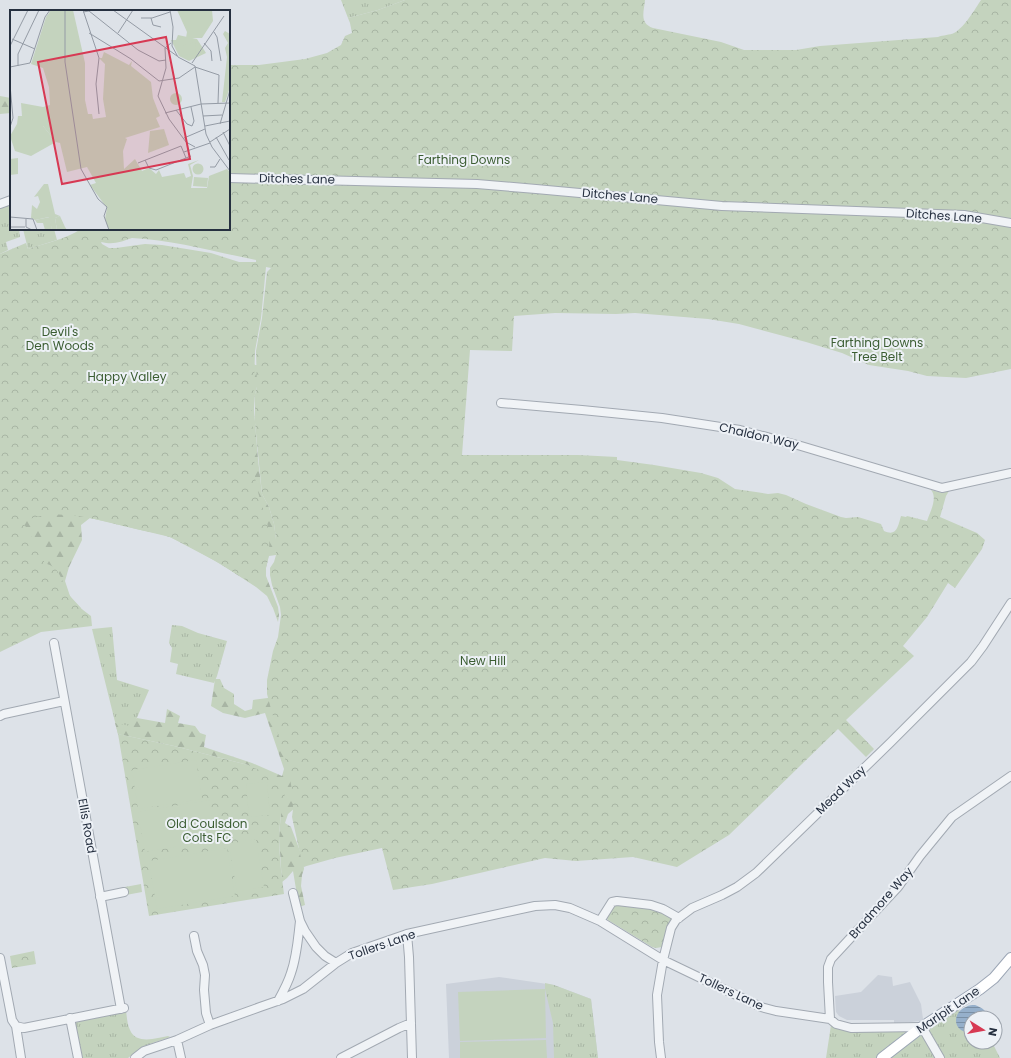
<svg xmlns="http://www.w3.org/2000/svg" width="1011" height="1058" viewBox="0 0 1011 1058" font-family="Poppins,sans-serif">
	<style>
		.built { fill: #cbd1da }
		.grass { fill: url(#grass-tufts) }
		.forest { fill: url(#forest-firs) }
		.park { fill: url(#park-crowns); fill-rule: evenodd }
		.garden { fill: #c4d3be }
		.water { fill: url(#water-rules) }
		.lines { fill: none; stroke-linecap: round; stroke-linejoin: round }
		.minor-casing { stroke: #a2a9b2; stroke-width: 10 }
		.major-casing { stroke: #9ca6b5; stroke-width: 12 }
		.minor { stroke: #f0f3f6; stroke-width: 8 }
		.major { stroke: #fff; stroke-width: 10 }
		.labels { text-anchor: middle; stroke-width: 4; stroke-linejoin: round; paint-order: stroke }
		.park-label { font-size: 12px; fill: #3b5d32; stroke: #edf1f6 }
		.street-label { font-size: 12px; fill: #263040; stroke: #edf1f6 }
		.inset-road { fill: none; stroke: #949ba5; stroke-width: 1 }
		.view { fill: #d73953; fill-opacity: 0.15; stroke: #d73953; stroke-width: 2 }
		.inset-edge { fill: none; stroke: #263040; stroke-width: 2 }
	</style>
	<defs>
		<pattern id="grass-tufts" width="24" height="20" patternUnits="userSpaceOnUse"><rect width="24" height="20" fill="#c4d3be"/><path d="M3 7l-1-3M5 7V3M7 7l1-3M15 17l-1-3M17 17v-4M19 17l1-3" fill="none" stroke="#a8b5a4"/></pattern>
		<pattern id="forest-firs" width="22" height="20" patternUnits="userSpaceOnUse"><rect width="22" height="20" fill="#c4d3be"/><path d="M5 1l3.5 6h-7zM16 11l3.5 6h-7z" fill="#a8b5a4"/></pattern>
		<pattern id="park-crowns" width="20" height="18" patternUnits="userSpaceOnUse"><rect width="20" height="18" fill="#c4d3be"/><path d="M2 6a3 3 0 1 1 6 0M12 15a3 3 0 1 1 6 0" fill="none" stroke="#a8b5a4"/></pattern>
		<pattern id="water-rules" width="6" height="5" patternUnits="userSpaceOnUse"><rect width="6" height="5" fill="#96b0cb"/><path d="M0 2.5h6" fill="none" stroke="#7a90a6"/></pattern>
	</defs>
	<rect width="100%" height="100%" fill="#dde2e8"/>
	<path class="built" d="M878,975L892,977L893,986L910,982L921,1004L923,1019L920,1021L911,1022L894,1023V1020H847L839,1016L836,1012L835,996L861,992Z
		M499,977L554,985L591,999L598,1058H449L446,984Z"/>
	<path class="grass" d="M341,0H405L378,10L348,18Z
		M11,203V229H19L20,237L6,242L8,250L0,254V207Z
		M23,229H54L57,240L28,249Z
		M172,625L182,626L198,633L227,641L217,676L214,683L176,674L178,664L170,662L172,648L169,643Z
		M112,627L117,680L149,690L129,736L118,734L92,629Z
		M141,884L142,892L126,895L125,887Z
		M545,983L554,985L591,999L598,1058H554L553,1023L545,989Z
		M961,1005C959,1015 954,1018 960,1029L971,1033V1042H992L1000,1058H943C939,1051 934,1044 930,1036C924,1022 952,1011 961,1005Z
		M126,1011C127,1017 127,1024 130,1030C136,1045 157,1038 168,1036L170,1037L155,1042L142,1047L128,1058H82L75,1026L77,1020Z
		M831,1025L847,1030H909L876,1058H826Z
		M922,1033L938,1058H887Z"/>
	<path class="forest" d="M0,96L11,98V113L0,114Z
		M251,360L255,365H257L400,435L508,473L257,387L255,394L254,409L258,459L262,494L269,507L274,524L276,539V555L269,556L266,567V576L278,607L279,615L278,622L273,608L267,596L256,587L219,563L170,537L90,518L81,525L82,540L69,567L65,581L70,596L81,608L75,617L0,502Z
		M215,679H220L224,688L234,694V704L245,711L252,709L253,700L275,697L304,800L288,814L285,823L291,827L303,859L304,869L302,875L301,886L305,905L299,907L293,871L287,878L282,882L279,837L281,812L248,765L174,746L118,734L115,723L130,726L137,718L165,723L167,709L180,716L178,723L195,726L200,733L206,735L204,747L252,763L282,776L284,769L265,713L245,718L223,713L211,706Z"/>
	<path class="park" d="M405,0H645C644,12 639,23 653,28L721,42L744,50H796L820,46L938,37C943,35 950,35 954,33C964,28 975,9 981,0H1011V369L966,378L927,376L908,371L869,365L842,353L806,342L739,324L708,319L635,313L616,314L555,313L514,316L512,351L470,350L462,455H578L617,457V460L654,465L701,473L718,478L735,489L756,492L768,494L778,493L786,495L806,504L841,517L846,518L858,517L881,524L884,531C897,537 898,526 901,516L906,517L907,516L927,521C930,512 938,498 931,490L942,493L949,491L946,496L940,517L977,533L985,540L982,549L955,588L948,583L927,617L903,646L914,656L846,720L874,749L866,757L838,729L729,835L677,867L633,857L576,861L545,858L432,884L393,890L382,848L335,858L303,867L292,817C296,795 288,772 283,750C277,731 272,713 267,694V680L273,651L278,637L281,615L280,607L272,585L270,575V568L274,562L276,555V539L274,524L269,507L262,494L255,423V394L257,387L256,351L262,318L267,272L271,268L266,267L261,318L255,351L254,385L252,409L255,477C257,493 263,507 267,522C271,539 270,560 263,577C262,580 259,584 257,587C229,569 202,552 172,538C161,533 148,532 136,529C102,521 56,505 23,522L31,536L44,554V563C62,567 61,583 70,596C75,604 83,610 91,616L92,626L41,632L0,652V254L26,243L28,249C46,243 66,239 81,229H229V65H259L305,59L327,53L341,45L345,36L352,33L350,23L348,18L378,10ZM132,238C174,240 215,252 256,260V262H239L211,253L162,245L145,244L116,248H109L102,244L101,242C114,245 120,242 132,238Z
		M118,734L174,746L248,765L270,775L285,784C286,799 281,809 280,823C278,847 281,871 284,894L149,916Z
		M617,903L652,908L672,917L673,920L665,942L662,947L656,948L652,947L608,920L607,918L612,905Z
		M34,951L36,964L12,968L10,956Z"/>
	<path class="garden" d="M196,760L202,799L138,809L132,770Z
		M267,782L270,815L249,817L246,784Z
		M209,800L216,840L145,852L138,812Z
		M256,839L264,887L237,892L229,844Z
		M227,848L235,896L157,909L149,861Z
		M545,989L546,1038L460,1041L458,992Z
		M546,1040L547,1058H460V1042Z"/>
	<path class="water" d="M975,1005C982,1008 987,1010 988,1018H971V1033C968,1032 964,1032 961,1030C952,1024 956,1010 966,1007C969,1005 972,1005 975,1005Z"/>
	<g class="lines">
		<defs>
			<path id="minor" d="M229,178L477,184L536,189L722,206L964,215L1011,223
				M0,204L11,200
				M501,403L582,410L662,418L740,430L801,446L942,488L1011,473
				M54,643L121,1009
				M0,716L4,714L64,701
				M293,893L300,921L305,931L316,947L325,956L336,963
				M100,897L124,892
				M600,921L612,902L617,901L651,905L663,909L679,918
				M407,934L409,957L412,1058
				M194,936L197,951L203,965L205,975L204,990L206,1013L210,1025
				M0,958L12,1020L16,1026L21,1058
				M278,1001C283,992 288,983 291,973C297,956 298,938 300,921
				M70,1018L78,1058
				M830,1019L828,982V967L831,959L856,932L898,887L920,856L952,817L1011,776
				M16,1026L24,1028L124,1008
				M177,1040L181,1058
				M135,1058L144,1051L177,1040L210,1025L260,1007L283,999L303,989L336,963L352,953L407,934L535,906L555,905L570,908L600,921L663,960L761,1007L776,1011L830,1019L836,1024L851,1028L922,1027L940,1058
				M341,1058L399,1028L411,1023
				M661,1058L659,1042L657,995L663,960L671,928L676,920L692,908L722,895L737,887L756,873L890,743L971,662L983,646L1011,603"/>
			<path id="major" d="M882,1058L922,1027L980,989L994,978L1011,958"/>
		</defs>
		<use href="#minor" class="minor-casing"/>
		<use href="#major" class="major-casing"/>
		<use href="#minor" class="minor"/>
		<use href="#major" class="major"/>
	</g>
	<g class="labels">
		<g class="park-label">
			<text x="464" y="164">Farthing Downs</text>
			<text x="60" y="336">Devil's<tspan x="60" dy="14">Den Woods</tspan></text>
			<text x="877" y="347">Farthing Downs<tspan x="877" dy="14">Tree Belt</tspan></text>
			<text x="127" y="381">Happy Valley</text>
			<text x="483" y="665">New Hill</text>
			<text x="207" y="828">Old Coulsdon<tspan x="207" dy="14">Colts FC</tspan></text>
		</g>
		<g class="street-label">
			<text transform="translate(297 179) rotate(1)" y="4">Ditches Lane</text>
			<text transform="translate(620 196) rotate(5)" y="4">Ditches Lane</text>
			<text transform="translate(944 216) rotate(4)" y="4">Ditches Lane</text>
			<text transform="translate(759 436) rotate(13)" y="4">Chaldon Way</text>
			<text transform="translate(841 790) rotate(-44)" y="4">Mead Way</text>
			<text transform="translate(87 826) rotate(80)" y="4">Ellis Road</text>
			<text transform="translate(881 903) rotate(-49)" y="4">Bradmore Way</text>
			<text transform="translate(382 945) rotate(-19)" y="4">Tollers Lane</text>
			<text transform="translate(731 992) rotate(25)" y="4">Tollers Lane</text>
			<text transform="translate(948 1010) rotate(-34)" y="4">Marlpit Lane</text>
		</g>
	</g>
	<g transform="translate(10 10)">
		<rect width="220" height="220" fill="#dde2e8"/>
		<path d="M167,0H202L203,11L192,28H176L177,22ZM11,93L33,97V116L46,132L21,146L5,141L0,126L7,114L8,106H12ZM8,148V164L0,165V149ZM50,206L55,217L57,220H47L45,208ZM40,207L42,220H35L33,213H27L25,210Z" fill="#c4d3be"/>
		<path d="M220,18V77L215,92H212L217,47L215,38L218,33L213,24L215,21L220,24ZM34,174H38L45,204L50,206L45,208L47,220H42L39,207L25,210L21,208L22,195L27,199L30,192L28,186L24,187Z" fill="#c4d3be"/>
		<path d="M41,0H63L75,53V90L78,104H82L83,109L96,107L93,89L95,54L89,48H92L94,42L119,55L122,51L121,56L141,72L143,88L150,106L146,108L150,117L115,128L117,129L113,141L114,159L125,149L132,161L139,158L146,164L149,160L152,167L174,163L176,168L181,166L178,154L189,150L180,155L183,166L181,178H197L199,166L217,159L220,162V220H99L95,209L97,198L80,175L86,173L77,157L57,162L50,133L46,132L33,116V97L40,95L39,77L33,58L21,54L36,7ZM168,25L187,29L196,43L179,51L169,46L161,30H166ZM154,119L159,135L138,143L140,121Z" fill="#c4d3be"/>
		<path d="M185,32L186,43L171,46V36ZM160 89a6 6 0 1 1 12 0a6 6 0 1 1-12 0ZM153,121L158,134L153,136L147,123ZM141 134a5 5 0 1 1 10 0a5 5 0 1 1-10 0ZM182.5 159a5.5 5.5 0 1 1 11 0a5.5 5.5 0 1 1-11 0ZM184,167L198,168L197,177L183,176Z" fill="#c4d3be"/>
		<path class="inset-road" d="M55,0V52L71,159L88,189L97,197L94,206L99,220M73,0L89,48L86,74L89,104M103,0L167,46M160,0L163,17L162,36L168,47L185,56L196,124L202,137L220,161M73,2L79,1L128,40L149,51L156,50M131,8H142L160,2M141,8L143,15L151,17M204,22L207,27L211,51M79,23L121,49L149,71L169,68L185,57L209,65L208,93M108,23L123,0M2,29L25,39M161,33L155,38L156,58L148,86L159,109L176,132L185,137M194,33L201,41L202,51M0,36L18,0M182,53L214,6M8,56V44L29,0M0,57L20,53L35,7L40,0M0,75L3,108L0,117M166,100L177,114L182,116L184,111L181,97M155,103L191,94L220,93M193,106L212,105M210,114L220,80M195,116L220,111M213,122L220,136M206,127L219,150M174,128L195,119M200,132L220,119M171,136L176,148M174,142L200,133M135,150L139,158L146,160L181,146M128,153L171,136M200,157H205L210,149M0,207L23,209L27,220M16,209V217L22,220M0,217H15"/>
		<path class="view" d="M156,27L180,149L52,174L28,52Z"/>
		<rect width="220" height="220" class="inset-edge"/>
	</g>
	<g transform="translate(983 1030) rotate(101)"><circle r="19" fill="#edf1f6" stroke="#9da4ad"/>
	<path d="M0-3L7 15L0 10L-7 15Z" fill="#d73953"/>
	<text y="-6" font-size="11" font-weight="bold" text-anchor="middle" fill="#263040">N</text>
	</g>
</svg>
